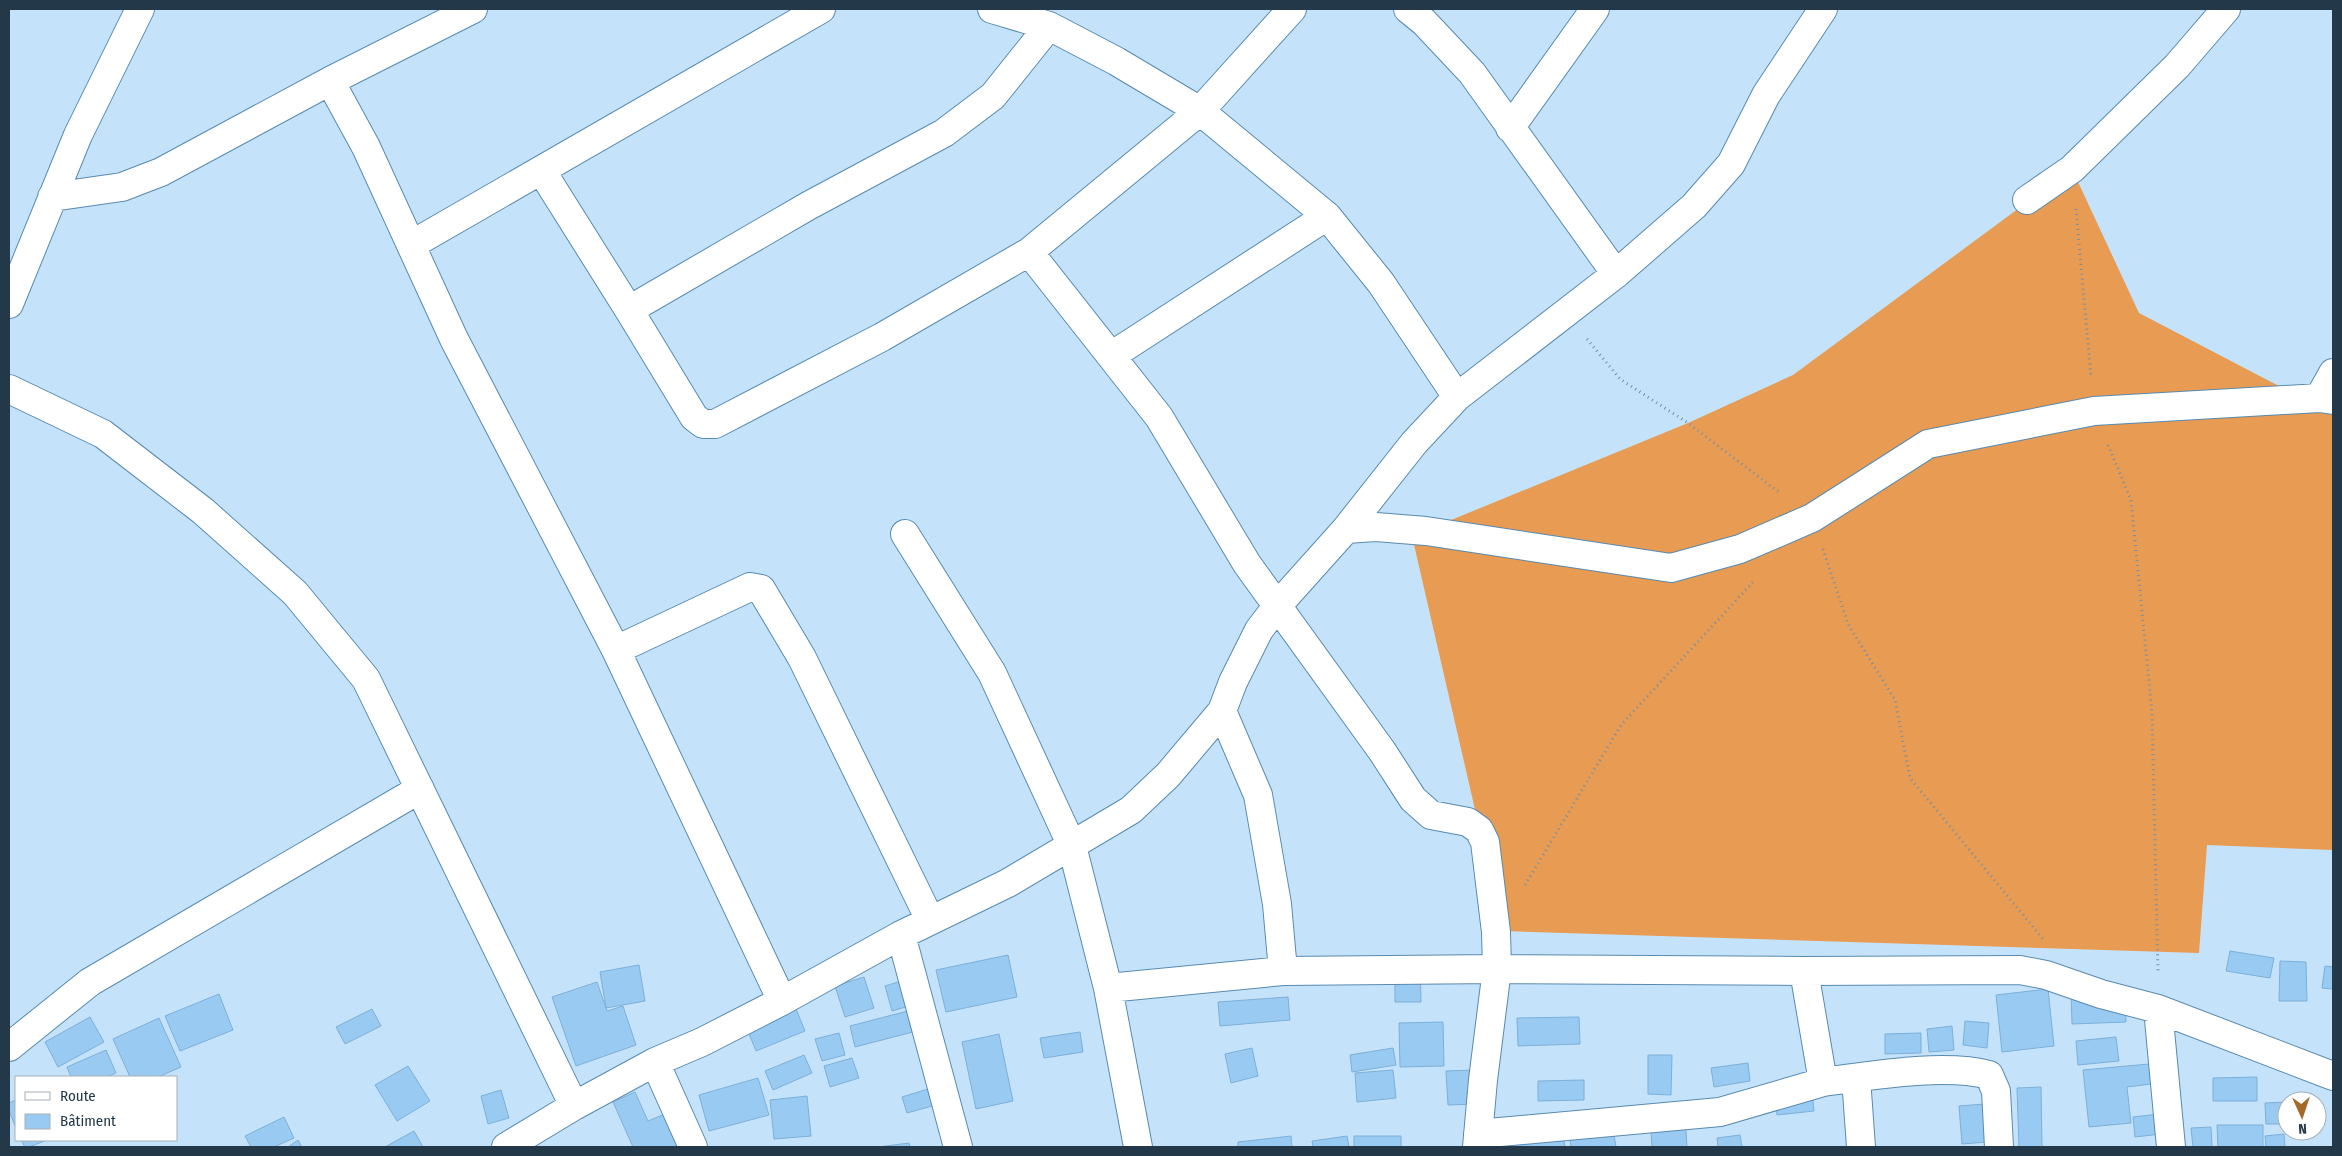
<svg xmlns="http://www.w3.org/2000/svg" width="2342" height="1156" viewBox="0 0 2342 1156" font-family="'Fira Sans Condensed',sans-serif">
	<style>
		.forest { fill: #e89b52 }
		.building { fill: #99cbf2; stroke: #7dafd7 }
		.lines { fill: none; stroke-linecap: round; stroke-linejoin: round }
		.minor-casing { stroke: #588ab0; stroke-width: 30 }
		.path { stroke: #758fa3; stroke-width: 3; stroke-dasharray: 1 4; stroke-linecap: butt }
		.minor { stroke: #fff; stroke-width: 28 }
	</style>
	<rect width="100%" height="100%" fill="#c4e3fb"/>
	<path class="forest" d="M2072,169L2139,313L2325,410L2333,411V850L2207,845L2199,953L1503,931L1412,536L1688,423L1793,375Z"/>
	<path class="building" d="M2230,951L2274,958L2270,978L2226,971Z
		M1008,955L1017,997L946,1012L936,970Z
		M1395,959H1420L1421,1002H1395Z
		M2280,961L2306,962L2307,1001H2279Z
		M639,965L645,1001L606,1008L600,972Z
		M2325,966L2333,967V989L2322,988Z
		M918,976L926,1001L892,1011L885,986Z
		M864,977L874,1008L845,1017L835,986Z
		M597,982L607,1011L623,1006L636,1045L576,1066L552,997Z
		M2048,989L2054,1046L2002,1052L1996,995Z
		M2125,991L2126,1022L2072,1024L2071,992Z
		M219,994L233,1030L180,1051L165,1016Z
		M1288,997L1290,1020L1220,1026L1218,1002Z
		M794,1004L805,1031L756,1051L745,1024Z
		M927,1006L932,1027L855,1047L850,1026Z
		M372,1009L381,1026L345,1044L336,1027Z
		M90,1017L104,1042L58,1067L45,1042Z
		M1579,1017L1580,1044L1518,1046L1517,1018Z
		M159,1018L181,1067L158,1077H130L113,1039Z
		M1965,1021L1989,1023L1987,1048L1963,1045Z
		M1443,1022L1444,1066L1400,1067L1399,1023Z
		M1952,1026L1954,1050L1929,1052L1927,1029Z
		M1080,1032L1083,1052L1044,1058L1040,1038Z
		M839,1033L845,1055L822,1061L815,1039Z
		M1921,1033V1053L1885,1054V1034Z
		M999,1034L1013,1101L976,1109L962,1042Z
		M2116,1037L2119,1061L2078,1065L2076,1041Z
		M1252,1048L1258,1076L1231,1083L1225,1054Z
		M1393,1048L1396,1065L1352,1072L1350,1055Z
		M106,1050L116,1073L107,1077H71L67,1067Z
		M804,1055L812,1073L773,1090L765,1071Z
		M1648,1055H1672L1671,1095L1648,1094Z
		M852,1058L859,1078L830,1087L824,1066Z
		M1748,1063L1750,1081L1714,1087L1711,1068Z
		M2149,1064L2151,1084L2127,1087L2131,1123L2089,1127L2083,1070Z
		M408,1066L430,1101L397,1121L375,1085Z
		M1393,1070L1396,1098L1357,1102L1355,1073Z
		M1475,1070L1476,1104L1448,1105L1446,1071Z
		M2257,1077V1101H2213V1078Z
		M758,1078L769,1115L709,1131L699,1095Z
		M1584,1080V1100L1538,1101V1081Z
		M938,1086L943,1103L907,1113L902,1097Z
		M2041,1087L2042,1147H2019L2017,1088Z
		M501,1090L509,1118L488,1124L481,1096Z
		M1812,1091L1814,1111L1777,1115L1775,1094Z
		M635,1092L648,1121L679,1108L696,1147H633L613,1102Z
		M807,1096L811,1136L774,1139L770,1100Z
		M16,1100V1128L9,1111V1103Z
		M2287,1102V1124H2266L2265,1103Z
		M1997,1103L2000,1141L1962,1144L1959,1106Z
		M2168,1113L2170,1133L2135,1137L2133,1117Z
		M1685,1115L1687,1147H1652L1650,1117Z
		M284,1117L294,1138L274,1147H251L245,1136Z
		M2217,1125H2263V1147H2218Z
		M2211,1127L2212,1147H2193L2191,1128Z
		M414,1131L423,1147H385Z
		M2284,1134L2285,1147H2266L2265,1136Z
		M1614,1135L1616,1147H1571L1570,1140Z
		M1740,1135L1742,1147H1718L1717,1138Z
		M1291,1136L1292,1147H1238V1142Z
		M1347,1136L1349,1147H1313L1312,1141Z
		M1354,1136H1401V1147H1354Z
		M21,1140H47L29,1147H25Z
		M298,1140L302,1147H288Z
		M1564,1141L1565,1147H1505V1142Z
		M909,1143L910,1147H878Z"/>
	<g class="lines">
		<defs>
			<path id="minor" d="M992,9L1049,26L1116,61L1200,111L1327,216L1381,283L1457,397
				M1408,9L1424,22L1472,73L1616,274
				M330,81L366,147L454,339L616,650L782,1001
				M1510,128L1595,9
				M541,170L629,310L694,417L703,424H715L882,337L1029,252L1200,111L1292,9
				M52,197L122,187L161,172L330,81L473,9
				M2027,200L2072,169L2177,66L2226,9
				M411,245L821,9
				M1029,252L1159,417L1247,564L1382,751L1413,799L1431,815L1468,822L1479,830L1485,842L1496,932L1497,969L1483,1080L1477,1147
				M9,304L78,135L140,9
				M629,310L808,206L944,133L993,96L1049,26
				M1111,356L1327,216
				M9,389L103,434L203,511L295,593L366,679L574,1106
				M2319,398L2333,373
				M1346,529L1376,527L1426,531L1671,568L1740,549L1812,518L1928,444L2094,411L2319,398L2333,400
				M905,534L992,673L1072,846L1108,988L1283,971L1497,969L1804,971L2020,970L2046,975L2101,994L2158,1009L2333,1076
				M616,650L750,587L761,589L802,658L930,920
				M1222,711L1258,795L1277,904L1283,971
				M901,935L958,1147
				M1804,971L1823,1082C1871,1076 1943,1063 1989,1075L1996,1091L1999,1147
				M1108,988L1138,1147
				M2158,1009L2171,1147
				M9,1047L90,982L420,789
				M655,1062L693,1147
				M1856,1078L1861,1147
				M1478,1134L1720,1112L1823,1082
				M506,1147L574,1106L655,1062L702,1042L782,1001L901,935L1008,883L1131,810L1168,775L1222,711L1233,682L1259,630L1278,605L1346,529L1414,443L1457,397L1616,274L1694,206L1731,164L1766,95L1823,9"/>
		</defs>
		<use href="#minor" class="minor-casing"/>
		<path class="path" d="M2076,209L2091,377
			M1587,339L1620,379L1688,423L1780,493
			M2108,445L2131,500L2152,712L2158,973
			M1823,549L1848,624L1895,700L1910,778L2043,939
			M1525,885L1621,725L1753,582"/>
		<use href="#minor" class="minor"/>
	</g>
	<rect width="2342" height="1156" fill="none" stroke="#233848" stroke-width="20"/>
	<rect x="15" y="1076" width="162" height="65" fill="#ffffff" stroke="#a7afb6"/>
	<rect x="25" y="1092" width="25" height="8" fill="#ffffff" stroke="#a7afb6"/>
	<text x="60" y="1101" font-size="15" fill="#233848">Route</text>
	<rect x="25" y="1114" width="25" height="15" fill="#99cbf2" stroke="#a7afb6"/>
	<text x="60" y="1126" font-size="15" fill="#233848">Bâtiment</text>
	<g transform="translate(2302 1116) rotate(177)"><circle r="24" fill="#ffffff" stroke="#a7afb6"/>
	<path d="M0-4L9 19L0 12L-9 19Z" fill="#a4682b"/>
	<text y="-8" font-size="14" font-weight="bold" text-anchor="middle" fill="#233848">N</text>
	</g>
</svg>
